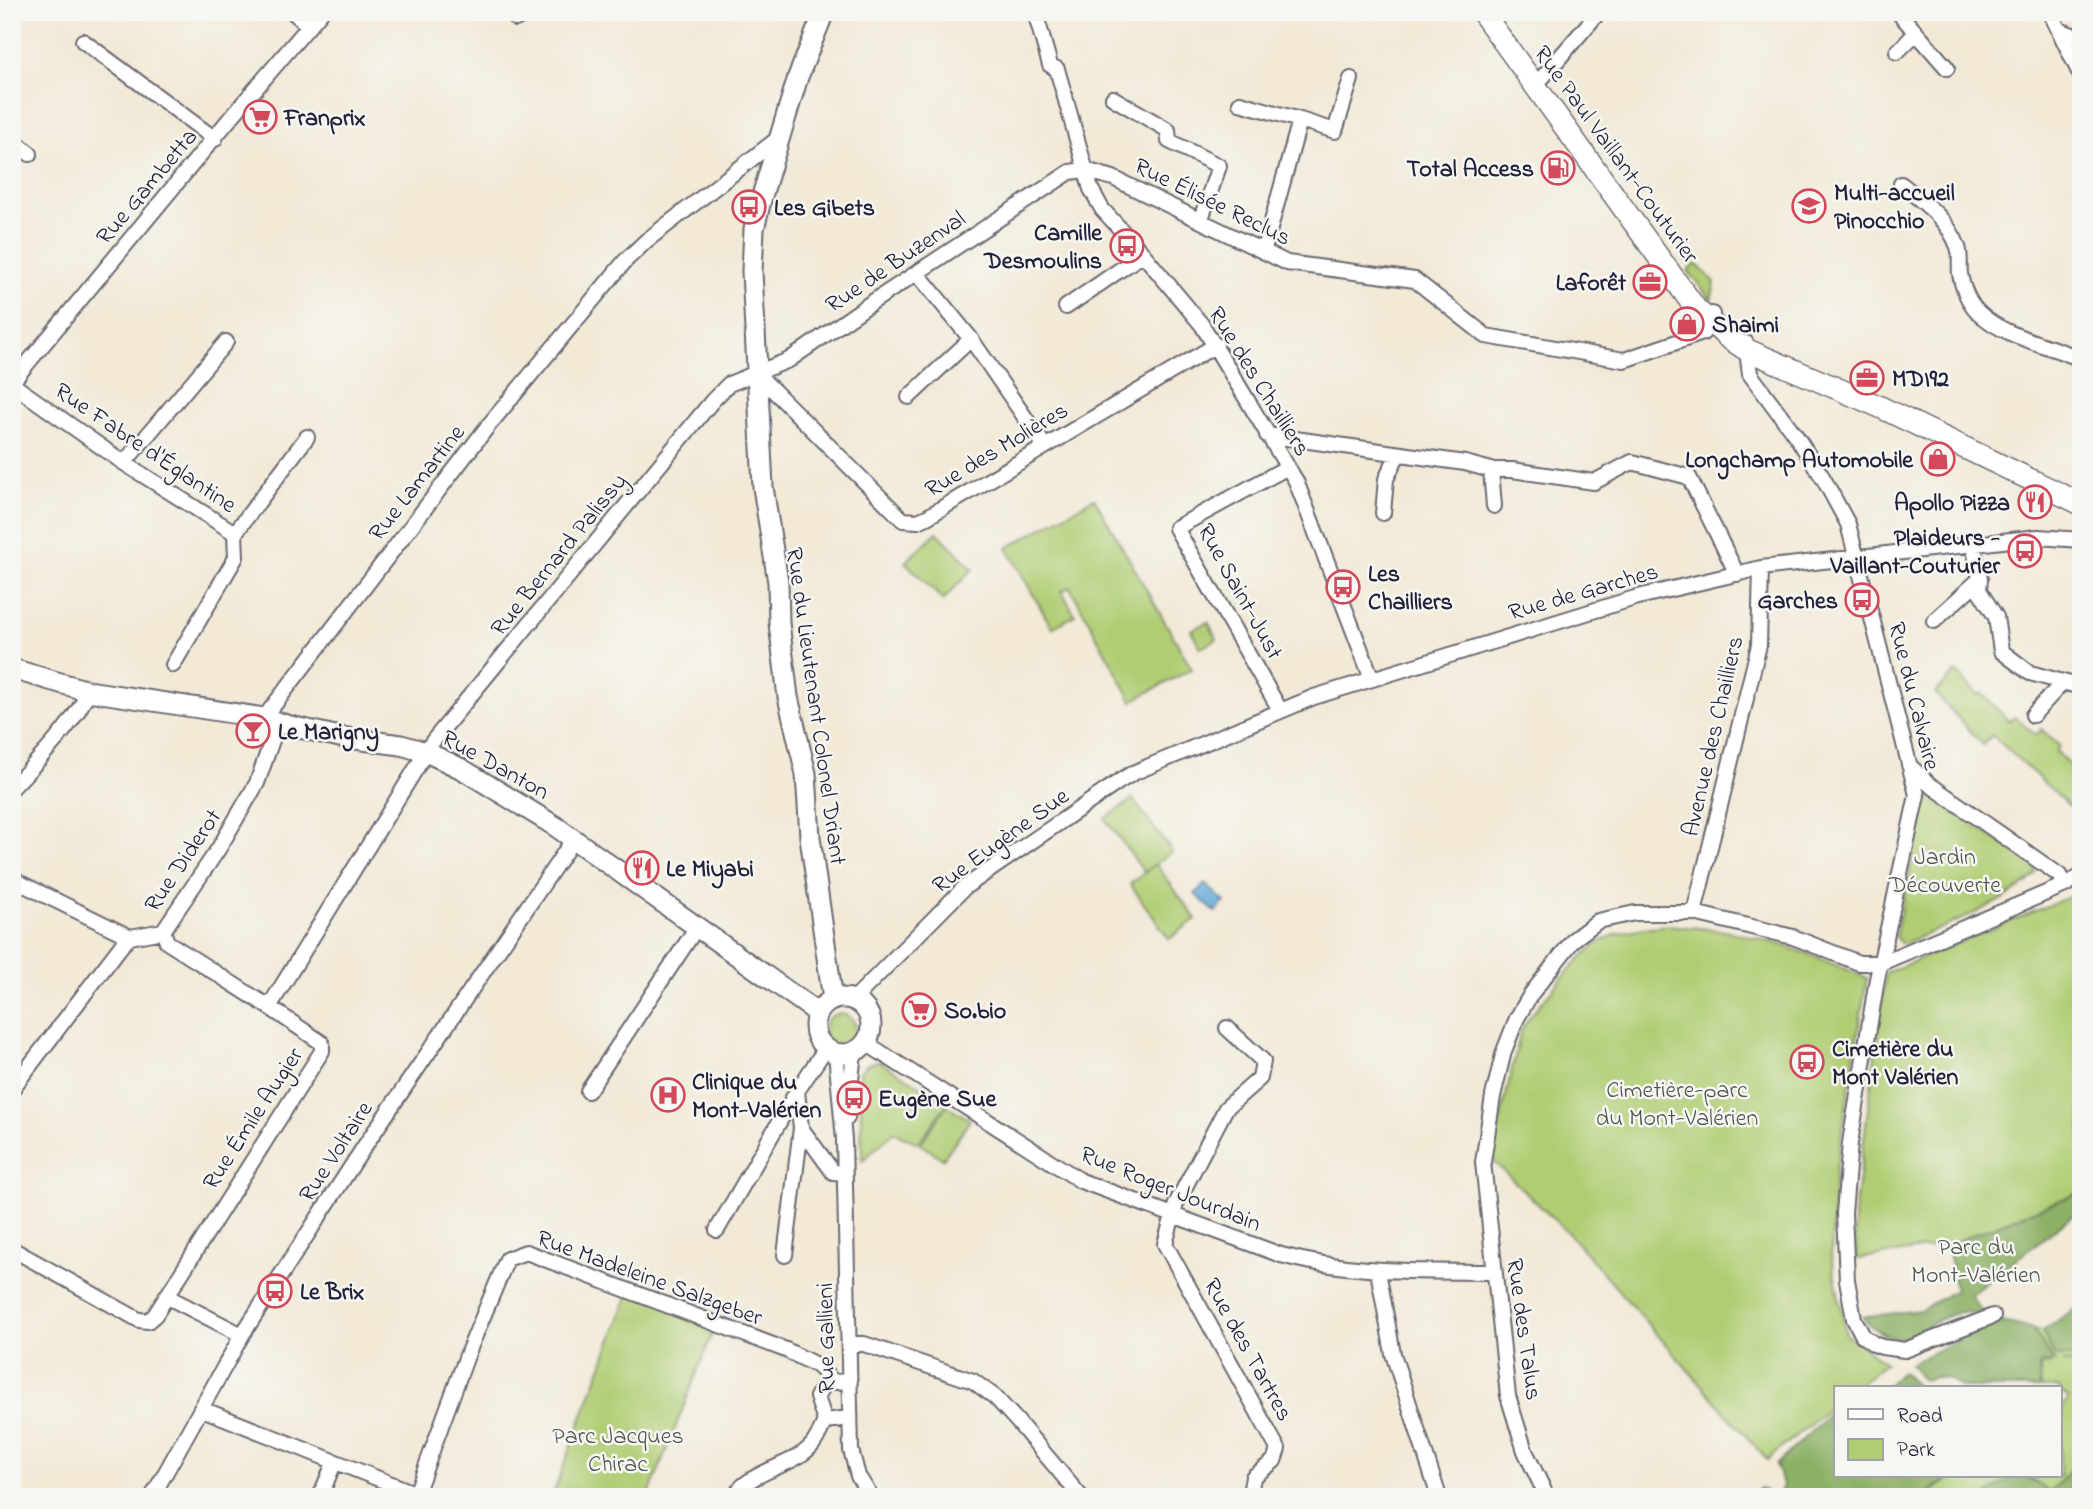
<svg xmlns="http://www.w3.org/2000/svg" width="2093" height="1509" viewBox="0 0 2093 1509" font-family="'Indie Flower',sans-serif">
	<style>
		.green { fill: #b0cd73; stroke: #697857; stroke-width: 2 }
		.forest { fill: #8cb065; stroke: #576950; stroke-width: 2 }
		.water { fill: #5ea9d7; stroke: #406689; stroke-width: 2 }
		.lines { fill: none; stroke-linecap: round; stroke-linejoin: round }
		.street-casing { stroke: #6b6871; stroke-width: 18 }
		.secondary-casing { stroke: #6b6871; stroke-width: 23 }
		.primary-casing { stroke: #6b6871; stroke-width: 24 }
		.street { stroke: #fff; stroke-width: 14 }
		.secondary { stroke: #fff; stroke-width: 19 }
		.primary { stroke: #fff; stroke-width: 21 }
		.labels { text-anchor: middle; stroke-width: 5; stroke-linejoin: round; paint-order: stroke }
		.poi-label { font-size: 24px; font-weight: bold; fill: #22223b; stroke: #f6f6f2; text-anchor: start }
		.street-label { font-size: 24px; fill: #22223b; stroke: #f6f6f2 }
		.park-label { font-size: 24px; fill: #4d554c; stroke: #f6f6f2 }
	</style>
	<rect width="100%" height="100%" fill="#f6f6f2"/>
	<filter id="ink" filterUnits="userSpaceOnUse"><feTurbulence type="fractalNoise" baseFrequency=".0143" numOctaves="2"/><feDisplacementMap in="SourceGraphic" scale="14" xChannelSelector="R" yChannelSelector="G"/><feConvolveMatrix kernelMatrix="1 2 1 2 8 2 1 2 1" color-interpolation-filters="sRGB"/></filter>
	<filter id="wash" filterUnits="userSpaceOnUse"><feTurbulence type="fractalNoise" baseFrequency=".00686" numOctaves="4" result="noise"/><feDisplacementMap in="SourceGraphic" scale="28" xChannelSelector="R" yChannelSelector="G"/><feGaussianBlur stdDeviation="1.57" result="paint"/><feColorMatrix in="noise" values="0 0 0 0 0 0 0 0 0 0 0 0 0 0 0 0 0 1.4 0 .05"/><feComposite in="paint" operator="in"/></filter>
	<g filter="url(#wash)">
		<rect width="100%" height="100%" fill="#f2e9d6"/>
		<path class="green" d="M1696,264L1715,282L1711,300L1688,271Z
			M1094,498L1192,669L1132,701L1070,587L1062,591L1075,615L1052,628L1007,548Z
			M937,532L973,569L943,600L905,562Z
			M1208,622L1217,639L1201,648L1191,630Z
			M1956,672L1978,695L1981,693L2009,721L2014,717L2036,735L2041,729L2059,746L2056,751L2073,769L2078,766L2081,769V812L2078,814L1992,735L1983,745L1935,693Z
			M1935,798L2033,864L2036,874C2008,903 1943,927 1905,943H1901L1895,937L1922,814L1925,800Z
			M1133,799L1172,852L1144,872L1105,819Z
			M1156,864L1196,919L1169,939L1130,884Z
			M2081,892V1192L1947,1245L1857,1259L1854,1215L1886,973Z
			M1670,925C1689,928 1709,928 1729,932C1777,940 1822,959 1867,978L1835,1175L1833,1209L1831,1256L1846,1334L1885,1363L1854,1388H1836V1403L1767,1460L1570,1235L1491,1159L1521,1031C1530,1014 1542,1002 1554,988C1595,939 1606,931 1670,925Z
			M824 1030a16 16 0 1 1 32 0a16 16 0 1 1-32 0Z
			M879,1061L948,1102L918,1143L894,1132L862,1161L860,1071L868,1064Z
			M947,1105L970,1120L943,1159L920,1144Z
			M630,1291L716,1324L648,1497H552Z
			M2032,1328L2042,1331L2055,1357H2081V1362L2062,1363H2081V1377L2075,1383L2081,1387V1460L2050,1492L2025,1476H2060V1411L2069,1398L2060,1392V1388H2041L2040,1366L2054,1362Z
			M1954,1476H2014L1985,1497H1925Z"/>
		<path class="forest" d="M2081,1192V1209L1970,1295L1984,1315C1975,1314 1964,1310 1956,1313C1914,1326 1904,1360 1862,1317L1921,1310L1955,1290L1947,1245Z
			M2081,1305V1357H2055L2042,1331Z
			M1995,1321L2032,1328L2054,1362L2041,1363L2039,1366L2040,1388H1962L1951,1380L1944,1378L1935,1377L1922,1380L1910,1364Z
			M1902,1372L1915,1385L1912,1388H1884Z
			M1836,1408V1476H1951L1923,1497H1747L1760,1488L1774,1496L1780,1493L1783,1485L1776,1465Z
			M2081,1460V1497H1985C2020,1471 2013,1469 2050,1492Z"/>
		<path class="water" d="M1205,884L1225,902L1215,912L1195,894Z"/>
	</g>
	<g filter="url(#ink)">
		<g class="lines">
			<defs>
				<path id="street" d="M293,12L309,26
					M1035,12L1050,65L1057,69L1091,189L1102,209L1143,254L1202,325L1296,481L1372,679
					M1898,12L1947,68
					M2050,12L2081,76
					M516,19L527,12
					M2059,30L2081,38
					M83,41L215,139
					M1897,52L1916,33
					M1535,86L1599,12
					M1113,98L1168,130L1169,141L1219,166L1201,219
					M1240,103L1300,120L1264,250
					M1300,120L1335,131L1351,79
					M12,139L30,154
					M1901,184C1923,202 1948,219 1958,247C1961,255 1959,265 1960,274C1962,287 1969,303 1978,312C2003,337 2049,345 2081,359
					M917,273L971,339L1044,445
					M1066,307L1143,254
					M1746,343L1750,374L1796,436L1823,478L1848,524L1917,795L1877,979L1850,1143L1844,1213L1847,1280L1854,1319L1863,1336L1874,1344L1882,1347L1905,1350L1993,1316
					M757,374L903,520L918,521L927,517L1216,345
					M12,382L228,121L321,12
					M12,384L124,463L235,533L236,557L173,665
					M909,397L971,339
					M1267,435L1465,463L1491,470H1512L1594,482L1632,462L1689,477L1737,574
					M124,463L226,342
					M1491,470L1494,506
					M1383,513L1386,479L1398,454
					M235,533L307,437
					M1973,544L1980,579L1979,590L1996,617L2001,651L2030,673L2081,687
					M1934,621L1980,579
					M1280,710L1176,528L1286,468
					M2033,715L2063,682
					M264,718L488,426L626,260L646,241L780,137
					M1909,765L1929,784L2059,875L2065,885
					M12,788C36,762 76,723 88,691
					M12,879L130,937
					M1694,913L1759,645L1761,568
					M163,931L167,942L269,1007
					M853,1000L965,887L1120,781L1133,773L1314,697L1638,597L1761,568L2038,537L2081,540
					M1227,1028L1263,1061L1260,1078L1226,1108L1176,1204L1165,1244L1278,1449L1274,1461L1253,1477L1250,1494L1252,1497
					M866,1043L1081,1181L1281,1255C1351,1274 1422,1271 1494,1272
					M836,1053L844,1140L851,1450L858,1476L871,1497
					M12,1089L121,946L130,937L163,931L219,848L257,783L278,723
					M588,1091L697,927
					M847,1118L854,1052
					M801,1128L833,1172L844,1173
					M717,1230L797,1091L826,1048
					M12,1249L139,1320L148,1321L155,1315L322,1051V1043L269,1007L433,741L713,400L729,384L789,360L871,303L1070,172L1085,170L1113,178L1287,263L1415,280L1486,336L1624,360L1703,333L1711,323L1712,314
					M785,1255L801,1128L797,1091
					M1378,1271L1393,1354L1439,1497
					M166,1296L242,1335
					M850,1344H864L973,1381L995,1397L1017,1421L1081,1497
					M202,1409L422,1496
					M825,1421L817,1397L828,1378
					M416,1494L469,1350L502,1271L507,1259L526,1252L786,1350L816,1365L834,1382L850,1381
					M152,1497L242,1335L366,1144L573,840
					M320,1497L334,1463
					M734,1497C747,1471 794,1467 812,1445C818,1438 821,1429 825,1421L849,1418
					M1547,1497L1525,1451L1508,1396L1483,1162L1493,1096L1504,1051L1517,1018L1531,994L1574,939L1598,921L1635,913H1694L1793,937L1859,963H1881L2065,885L2081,876"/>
				<path id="secondary" d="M824,12L798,77L762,196L754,229L752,271L763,487L778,582L779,623L788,697L806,774L810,837L833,1000
					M12,669L88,691L264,718L290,726L340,737L401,745L426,752L462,769L555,826L818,1013
					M815 1026a28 28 0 1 1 56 0a28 28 0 1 1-56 0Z"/>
				<path id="primary" d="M1482,12L1696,309L1727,337L1745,349L1878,406L2081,504"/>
			</defs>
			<use href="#street" class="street-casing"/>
			<use href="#secondary" class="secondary-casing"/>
			<use href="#primary" class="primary-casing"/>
			<use href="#street" class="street"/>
			<use href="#secondary" class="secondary"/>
			<use href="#primary" class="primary"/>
		</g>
	</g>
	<defs>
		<symbol id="supermarket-ring" viewBox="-11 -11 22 22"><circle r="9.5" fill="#f6f6f2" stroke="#d1495b" stroke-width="1.5"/><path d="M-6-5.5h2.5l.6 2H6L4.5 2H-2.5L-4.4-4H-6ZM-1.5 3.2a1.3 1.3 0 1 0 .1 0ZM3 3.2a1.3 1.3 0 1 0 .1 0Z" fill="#d1495b"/></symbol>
		<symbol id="fuel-ring" viewBox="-11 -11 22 22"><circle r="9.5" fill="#f6f6f2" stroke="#d1495b" stroke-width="1.5"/><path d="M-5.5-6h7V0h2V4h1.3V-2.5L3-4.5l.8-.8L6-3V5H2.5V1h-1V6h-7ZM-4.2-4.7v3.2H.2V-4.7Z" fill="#d1495b"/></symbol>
		<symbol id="school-ring" viewBox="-11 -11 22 22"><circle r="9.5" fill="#f6f6f2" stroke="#d1495b" stroke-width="1.5"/><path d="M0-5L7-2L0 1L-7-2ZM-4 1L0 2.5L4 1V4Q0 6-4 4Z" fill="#d1495b"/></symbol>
		<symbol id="bus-ring" viewBox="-11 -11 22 22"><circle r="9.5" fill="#f6f6f2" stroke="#d1495b" stroke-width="1.5"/><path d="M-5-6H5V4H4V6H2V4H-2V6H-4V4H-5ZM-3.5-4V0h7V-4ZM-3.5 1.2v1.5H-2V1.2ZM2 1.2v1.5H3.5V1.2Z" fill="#d1495b"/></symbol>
		<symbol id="office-ring" viewBox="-11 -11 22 22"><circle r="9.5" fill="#f6f6f2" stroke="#d1495b" stroke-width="1.5"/><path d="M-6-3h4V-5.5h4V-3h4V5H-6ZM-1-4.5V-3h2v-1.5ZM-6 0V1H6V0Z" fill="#d1495b"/></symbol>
		<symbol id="shop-ring" viewBox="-11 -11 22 22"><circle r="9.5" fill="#f6f6f2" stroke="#d1495b" stroke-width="1.5"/><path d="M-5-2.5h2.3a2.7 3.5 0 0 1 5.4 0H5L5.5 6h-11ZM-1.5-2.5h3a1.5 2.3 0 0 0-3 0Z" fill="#d1495b"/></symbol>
		<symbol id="restaurant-ring" viewBox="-11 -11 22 22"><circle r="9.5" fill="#f6f6f2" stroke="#d1495b" stroke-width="1.5"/><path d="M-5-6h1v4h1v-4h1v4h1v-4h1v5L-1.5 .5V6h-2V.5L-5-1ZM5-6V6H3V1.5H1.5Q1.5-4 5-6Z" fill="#d1495b"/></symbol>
		<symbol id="bar-ring" viewBox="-11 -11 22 22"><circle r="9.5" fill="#f6f6f2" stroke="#d1495b" stroke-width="1.5"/><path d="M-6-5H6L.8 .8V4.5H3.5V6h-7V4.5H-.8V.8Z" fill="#d1495b"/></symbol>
		<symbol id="hospital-ring" viewBox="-11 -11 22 22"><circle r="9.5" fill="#f6f6f2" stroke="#d1495b" stroke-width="1.5"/><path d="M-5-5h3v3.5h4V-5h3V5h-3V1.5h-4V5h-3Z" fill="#d1495b"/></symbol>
	</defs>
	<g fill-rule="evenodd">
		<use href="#supermarket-ring" x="241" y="98" width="38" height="38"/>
		<use href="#fuel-ring" x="1539" y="149" width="38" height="38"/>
		<use href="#school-ring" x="1790" y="187" width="38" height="38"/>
		<use href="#bus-ring" x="730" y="188" width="38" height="38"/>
		<use href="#bus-ring" x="1108" y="227" width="38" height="38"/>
		<use href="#office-ring" x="1631" y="263" width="38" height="38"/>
		<use href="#shop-ring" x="1668" y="305" width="38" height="38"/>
		<use href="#office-ring" x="1848" y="359" width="38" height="38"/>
		<use href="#shop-ring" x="1919" y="440" width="38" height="38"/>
		<use href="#restaurant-ring" x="2016" y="483" width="38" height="38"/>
		<use href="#bus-ring" x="2006" y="532" width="38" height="38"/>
		<use href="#bus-ring" x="1324" y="568" width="38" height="38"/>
		<use href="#bus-ring" x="1843" y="581" width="38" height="38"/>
		<use href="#bar-ring" x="234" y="712" width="38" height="38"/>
		<use href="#restaurant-ring" x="623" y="849" width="38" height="38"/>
		<use href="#supermarket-ring" x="900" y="991" width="38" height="38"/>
		<use href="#bus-ring" x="1788" y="1043" width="38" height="38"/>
		<use href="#hospital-ring" x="649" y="1076" width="38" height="38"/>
		<use href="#bus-ring" x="835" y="1079" width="38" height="38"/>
		<use href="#bus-ring" x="256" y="1272" width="38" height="38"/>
	</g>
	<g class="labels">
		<g class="poi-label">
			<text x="284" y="125">Franprix</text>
			<text x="1534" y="176" text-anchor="end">Total Access</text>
			<text x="1834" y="200">Multi-accueil<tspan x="1834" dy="28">Pinocchio</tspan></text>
			<text x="774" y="215">Les Gibets</text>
			<text x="1102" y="240" text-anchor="end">Camille<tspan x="1102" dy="28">Desmoulins</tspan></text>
			<text x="1626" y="290" text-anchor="end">Laforêt</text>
			<text x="1712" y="332">Shaimi</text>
			<text x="1892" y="386">MDI92</text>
			<text x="1913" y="467" text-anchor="end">Longchamp Automobile</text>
			<text x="2010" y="510" text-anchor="end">Apollo Pizza</text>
			<text x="2000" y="545" text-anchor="end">Plaideurs -<tspan x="2000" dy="28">Vaillant-Couturier</tspan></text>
			<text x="1368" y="581">Les<tspan x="1368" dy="28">Chailliers</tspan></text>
			<text x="1838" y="608" text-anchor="end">Garches</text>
			<text x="278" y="739">Le Marigny</text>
			<text x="666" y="876">Le Miyabi</text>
			<text x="944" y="1018">So.bio</text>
			<text x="1832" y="1056">Cimetière du<tspan x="1832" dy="28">Mont Valérien</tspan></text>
			<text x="692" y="1089">Clinique du<tspan x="692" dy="28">Mont-Valérien</tspan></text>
			<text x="878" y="1106">Eugène Sue</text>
			<text x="300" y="1299">Le Brix</text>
		</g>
		<g class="street-label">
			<text transform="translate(1617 154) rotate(54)" y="8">Rue Paul Vaillant-Couturier</text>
			<text transform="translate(146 186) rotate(-50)" y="8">Rue Gambetta</text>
			<text transform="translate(1213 201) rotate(26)" y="8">Rue Élisée Reclus</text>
			<text transform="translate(895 261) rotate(-34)" y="8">Rue de Buzenval</text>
			<text transform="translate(1260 381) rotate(58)" y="8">Rue des Chailliers</text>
			<text transform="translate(146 447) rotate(34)" y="8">Rue Fabre d'Églantine</text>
			<text transform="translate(996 449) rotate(-31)" y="8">Rue des Molières</text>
			<text transform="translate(416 482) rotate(-52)" y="8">Rue Lamartine</text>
			<text transform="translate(558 554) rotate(-51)" y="8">Rue Bernard Palissy</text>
			<text transform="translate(1241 591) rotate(61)" y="8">Rue Saint-Just</text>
			<text transform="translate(1583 591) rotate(-16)" y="8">Rue de Garches</text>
			<text transform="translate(1915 696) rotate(76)" y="8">Rue du Calvaire</text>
			<text transform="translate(817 706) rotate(82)" y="8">Rue du Lieutenant Colonel Driant</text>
			<text transform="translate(1712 736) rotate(-77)" y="8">Avenue des Chailliers</text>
			<text transform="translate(496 764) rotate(29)" y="8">Rue Danton</text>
			<text transform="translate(1000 840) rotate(-36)" y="8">Rue Eugène Sue</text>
			<text transform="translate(182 860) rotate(-56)" y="8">Rue Diderot</text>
			<text transform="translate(252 1118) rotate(-57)" y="8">Rue Émile Augier</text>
			<text transform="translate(335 1151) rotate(-57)" y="8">Rue Voltaire</text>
			<text transform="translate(1171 1188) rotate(22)" y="8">Rue Roger Jourdain</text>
			<text transform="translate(650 1277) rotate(20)" y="8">Rue Madeleine Salzgeber</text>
			<text transform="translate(1525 1329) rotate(82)" y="8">Rue des Talus</text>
			<text transform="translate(825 1338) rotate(-91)" y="8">Rue Gallieni</text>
			<text transform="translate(1249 1349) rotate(61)" y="8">Rue des Tartres</text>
		</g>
		<g class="park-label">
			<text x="1945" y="864">Jardin<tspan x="1945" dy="28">Découverte</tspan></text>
			<text x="1677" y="1097">Cimetière-parc<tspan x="1677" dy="28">du Mont-Valérien</tspan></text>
			<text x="1976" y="1254">Parc du<tspan x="1976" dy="28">Mont-Valérien</tspan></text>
			<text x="618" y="1443">Parc Jacques<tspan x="618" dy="28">Chirac</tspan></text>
		</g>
	</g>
	<rect width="2093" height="1509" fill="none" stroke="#f6f6f2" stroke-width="42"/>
	<rect x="1834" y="1386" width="228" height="91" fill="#f6f6f2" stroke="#a1a1a9" stroke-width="2"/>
	<rect x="1848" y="1409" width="35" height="10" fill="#ffffff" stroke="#a1a1a9" stroke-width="2"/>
	<text x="1897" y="1422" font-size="21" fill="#22223b">Road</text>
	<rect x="1848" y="1439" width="35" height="21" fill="#b0cd73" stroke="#a1a1a9" stroke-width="2"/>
	<text x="1897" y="1456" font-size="21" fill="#22223b">Park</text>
</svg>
